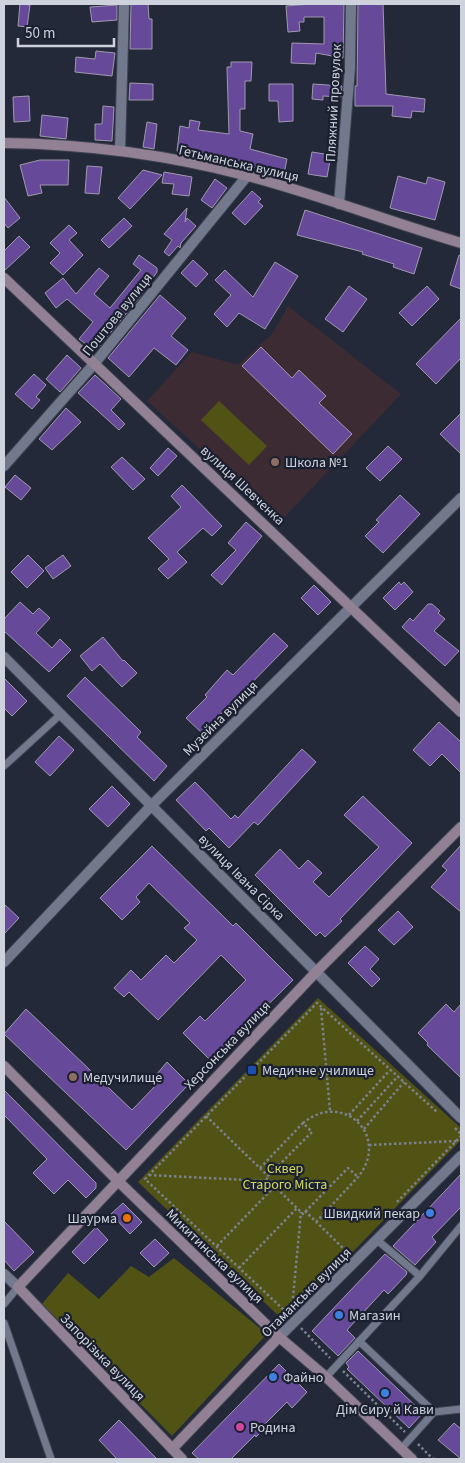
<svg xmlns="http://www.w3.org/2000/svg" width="465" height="1463" viewBox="0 0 465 1463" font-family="'Source Sans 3',sans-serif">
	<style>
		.education { fill: #3d2b34 }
		.green { fill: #505314 }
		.building { fill: #664998; stroke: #9f99ae }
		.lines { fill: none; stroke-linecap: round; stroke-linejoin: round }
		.lane-casing { stroke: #3f4452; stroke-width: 9 }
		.street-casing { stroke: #3f4452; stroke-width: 12 }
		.secondary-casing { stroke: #3f4452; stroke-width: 12 }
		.path { stroke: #7c818e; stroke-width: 2.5; stroke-dasharray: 2.5 2.5; stroke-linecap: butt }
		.lane { stroke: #73798d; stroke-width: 7 }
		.street { stroke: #73798d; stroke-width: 10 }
		.secondary { stroke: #928094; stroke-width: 10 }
		.education-dot { fill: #8d6e63; stroke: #1b2030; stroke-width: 2 }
		.transit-dot { fill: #1a4fb4; stroke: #1b2030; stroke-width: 2 }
		.shop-dot { fill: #3f7fe0; stroke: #1b2030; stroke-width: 2 }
		.food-dot { fill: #e8710a; stroke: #1b2030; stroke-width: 2 }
		.hotel-dot { fill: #d1479c; stroke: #1b2030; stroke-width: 2 }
		.labels { text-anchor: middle; stroke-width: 4.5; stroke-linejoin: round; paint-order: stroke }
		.street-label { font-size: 14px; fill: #ced2dd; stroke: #1b2030 }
		.poi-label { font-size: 14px; fill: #ced2dd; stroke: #1b2030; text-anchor: start }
		.park-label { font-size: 14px; fill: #d2da55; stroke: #1b2030 }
	</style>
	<rect width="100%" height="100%" fill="#24293a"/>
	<path class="education" d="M288,306L401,394L280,522L147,401L192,352L238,365L272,334Z"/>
	<path class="green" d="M219,401L267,446L249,465L201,420Z
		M318,998L461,1128V1140L285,1322L138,1182Z
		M174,1258L267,1334L172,1436L42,1304L68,1273L99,1299L131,1266L149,1277Z"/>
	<path class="building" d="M20,4L30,5L27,27L18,26Z
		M131,4H148L149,19H152V49H130Z
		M311,4H344L343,58L316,53L315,64L291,63L292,43L324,44V17H304V22H299L300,31L288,32L286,6Z
		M358,4H383L386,94L425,99L424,112L412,111L411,118L392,116L393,106H355V86H357Z
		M117,5V20L92,22L90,7Z
		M96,51L115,53L112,76L75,72L76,57L95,59Z
		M231,62H252L251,81H245V109H240V131L253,134L250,149L287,159L284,174L177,151L180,126L189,128L190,120L200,122L198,130L229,134L227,67H231Z
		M130,83L153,84V100H129Z
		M269,84H293V121L279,122L278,101H269Z
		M313,84L342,86L341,97L323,96V100L312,99Z
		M29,96L30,121L14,122L13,97Z
		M103,106L114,107L112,141L95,140V124H102Z
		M42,115L68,118L66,139L40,136Z
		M147,122L157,124L154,149L143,147Z
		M312,152L331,155L327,177L308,174Z
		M40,160H69L68,185H40L42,193L28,196L20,165Z
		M87,166L102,167L99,194L85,193Z
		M143,170L162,175L130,209L118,198Z
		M164,172L192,177L189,196L172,194L174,184L162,183Z
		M398,176L426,184L428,177L445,182L435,220L390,208Z
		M215,179L227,188L212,208L201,200Z
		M252,191L261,199L258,202L263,206L245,225L232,213Z
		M4,197L20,218L8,228L4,223Z
		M187,208L185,222L187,218L196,226L181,243L180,248L178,246L169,256L164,252L172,240L164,234Z
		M305,210L422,248L414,274L393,267L394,264L362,254L363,252L297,235Z
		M124,218L132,226L109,248L101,240Z
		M69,225L77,233L69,240L83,255L63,275L50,263L60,253L50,243Z
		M19,236L30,247L4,271V251Z
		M139,255L157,268V272L139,298L97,349L94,350L79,339L93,322L67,299L56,308L45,293L63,278L76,294L99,268L109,276L94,294L110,308L141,270L133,264Z
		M459,255L461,256V289L450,285Z
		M193,260L208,274L196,287L181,273Z
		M275,262L298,276L265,329L239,313L227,327L214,314L231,295L215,280L225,270L253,297Z
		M349,286L367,299L343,332L325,319Z
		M427,286L439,299L412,326L399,313Z
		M160,295L186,318L171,336L188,350L176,365L154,348L129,377L108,358Z
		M461,318V358L436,384L416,364Z
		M261,347L292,378L299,370L326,396L319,403L352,434L333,454L242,366Z
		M67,355L81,368L60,392L46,379Z
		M34,374L46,385L36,397L40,400L32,409L15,394Z
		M95,375L121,399L111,410L125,424L119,430L78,393Z
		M66,408L81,422L52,450L39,439Z
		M461,413V454L440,434Z
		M388,446L402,459L380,481L366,468Z
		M168,448L177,456L158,476L150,468Z
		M122,457L145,479L133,490L111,467Z
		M15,475L31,488L21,500L5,487Z
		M182,485L222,526L212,536L203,528L177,552L187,562L168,579L158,569L169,559L148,538L181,507L171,496Z
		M400,495L420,514L383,553L365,536L379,522L376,520Z
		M246,522L262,536L222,585L211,575L236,550L228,543Z
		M28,555L44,571L27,588L11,572Z
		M63,555L71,566L53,579L45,568Z
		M399,582L401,585L404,582L413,592L395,610L383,598Z
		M314,585L331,602L318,615L301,598Z
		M20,602L33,614L39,608L50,618L36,633L52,648L60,639L71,650L49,672L4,631V619Z
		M428,604H432L440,611L438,613L445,619L434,631L459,651L445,666L402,627L410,618L413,621Z
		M274,633L288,646L202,733L186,718L207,697L205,695L227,670L233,675Z
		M103,637L123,661L124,660L137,673L122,687L100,664L92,671L80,656Z
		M85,677L141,732L137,737L167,766L154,781L67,696Z
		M4,678L27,701L12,716L4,708Z
		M439,722L461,742V773L442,754L430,766L413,750Z
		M59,736L74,750L50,776L35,762Z
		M302,749L316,762L258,825L254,822L229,848L209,828L206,831L176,800L195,782L231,819L235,815L238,818Z
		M112,786L130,804L108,827L89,809Z
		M363,796L412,843L340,919L342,921L325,937L320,932L316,936L255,875L280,849L299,869L308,860L322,873L313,882L329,897L379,847L344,815Z
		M461,845V912L431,887L447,870L442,866Z
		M152,846L233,926L236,923L293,980L211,1061L183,1033L200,1016L205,1021L246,980L221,955L158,1020L129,992L124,997L114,988L131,970L141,980L166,955L174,963L197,940L184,928L190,923L149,883L136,897L140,902L122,920L100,898Z
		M4,904L19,918L4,934Z
		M398,911L413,927L394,945L378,930Z
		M365,946L379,959L370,969L380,979L372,987L348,963Z
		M446,1004L454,1012L461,1004V1078L427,1045L428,1043L418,1033Z
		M26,1009L132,1110L161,1080L156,1075L167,1062L189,1084L126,1150L4,1034Z
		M4,1090L96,1183V1188L86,1198L68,1180L54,1194L33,1173L47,1159L4,1115Z
		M461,1174V1207L432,1237L436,1242L415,1265L393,1246Z
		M123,1203L142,1222L130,1234L111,1214Z
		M4,1221L34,1252L14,1271L4,1260Z
		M96,1227L108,1240L84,1264L72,1252Z
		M155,1239L169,1253L154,1267L140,1253Z
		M385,1254L407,1272L406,1275L388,1294L384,1290L347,1330L355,1338L338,1356L312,1331Z
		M358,1351L423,1413L409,1428L347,1369L349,1367L346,1363Z
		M279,1364L307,1392L292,1408L287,1402L263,1426L265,1428L256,1437L255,1435L231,1459H199L192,1453Z
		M119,1420L157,1459H117L99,1440Z
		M454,1423L461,1429V1459L438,1440Z"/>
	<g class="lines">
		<defs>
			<path id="lane" d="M4,766L61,714
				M377,1240L420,1276
				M4,1304L18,1287
				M4,1323L51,1459
				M359,1341L434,1412
				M326,1377L420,1276L461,1226
				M401,1449L434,1412L461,1409"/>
			<path id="street" d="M120,151L124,4
				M339,204L350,68L351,4
				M4,466L94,364L247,176
				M4,657L461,1118
				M4,962L151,806L461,498
				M4,1274L18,1287
				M279,1337L461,1156"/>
			<path id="secondary" d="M4,143C85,144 169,155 248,176C320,195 390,222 461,243
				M4,278L461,712
				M4,1066L118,1181L279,1337L326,1377L412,1459
				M172,1449L279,1337
				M182,1459L18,1287L317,971L461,827"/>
		</defs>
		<use href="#lane" class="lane-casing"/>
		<use href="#street" class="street-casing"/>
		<use href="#secondary" class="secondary-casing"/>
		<path class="path" d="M321,1008L330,1111
			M349,1115L390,1070
			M206,1116L268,1176
			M357,1121L398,1076
			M455,1128L461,1134
			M364,1129L404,1082
			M369,1145L457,1141
			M260,1168L303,1123
			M149,1175L268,1181
			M397,1202L461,1136
			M305,1211L347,1252
			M316,1222L358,1177C391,1136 343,1090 303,1123L312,1132L266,1178L303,1214L348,1168L358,1177
			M217,1246L275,1186
			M239,1268L297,1208
			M292,1308L301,1212
			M287,1313L145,1179L317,1003L438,1113
			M301,1328L330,1358
			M343,1371L405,1432
			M418,1444L433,1459"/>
		<use href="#lane" class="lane"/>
		<use href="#street" class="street"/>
		<use href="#secondary" class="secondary"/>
	</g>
	<g class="education-dot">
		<circle cx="275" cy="462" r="5"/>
		<circle cx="73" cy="1077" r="5"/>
	</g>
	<rect class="transit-dot" x="247" y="1065" width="10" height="10" rx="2.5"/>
	<g class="shop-dot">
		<circle cx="430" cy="1213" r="5"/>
		<circle cx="339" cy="1315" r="5"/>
		<circle cx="273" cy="1377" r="5"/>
		<circle cx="385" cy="1393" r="5"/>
	</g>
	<circle class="food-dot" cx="127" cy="1218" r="5"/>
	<circle class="hotel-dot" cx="240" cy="1427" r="5"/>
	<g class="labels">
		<g class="street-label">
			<text transform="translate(333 103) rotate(-87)" y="5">Пляжний провулок</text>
			<text transform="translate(239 163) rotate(13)" y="5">Гетьманська вулиця</text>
			<text transform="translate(117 314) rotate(-51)" y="5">Поштова вулиця</text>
			<text transform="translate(243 485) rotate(43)" y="5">вулиця Шевченка</text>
			<text transform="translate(220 718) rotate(-45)" y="5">Музейна вулиця</text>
			<text transform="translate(242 877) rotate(45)" y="5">вулиця Івана Сірка</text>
			<text transform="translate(227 1045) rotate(-46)" y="5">Херсонська вулиця</text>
			<text transform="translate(215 1256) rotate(44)" y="5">Микитинська вулиця</text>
			<text transform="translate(306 1292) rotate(-45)" y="5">Отаманська вулиця</text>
			<text transform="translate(103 1357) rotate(46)" y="5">Запорізька вулиця</text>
		</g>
		<g class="poi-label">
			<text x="285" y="467">Школа №1</text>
			<text x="262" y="1075">Медичне училище</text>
			<text x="83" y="1082">Медучилище</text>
			<text x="420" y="1218" text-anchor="end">Швидкий пекар</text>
			<text x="117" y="1223" text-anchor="end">Шаурма</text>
			<text x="349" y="1320">Магазин</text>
			<text x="283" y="1382">Файно</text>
			<text x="385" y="1414" text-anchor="middle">Дім Сиру й Кави</text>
			<text x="250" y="1432">Родина</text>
		</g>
		<g class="park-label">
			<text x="285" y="1173">Сквер<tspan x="285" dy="16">Старого Міста</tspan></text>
		</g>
	</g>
	<rect width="465" height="1463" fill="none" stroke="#ced2dd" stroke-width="10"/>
	<path d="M18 38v8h96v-8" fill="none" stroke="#ced2dd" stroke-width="2.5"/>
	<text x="25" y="38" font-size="15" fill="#ced2dd" stroke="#1b2030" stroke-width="4" paint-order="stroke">50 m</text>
</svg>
